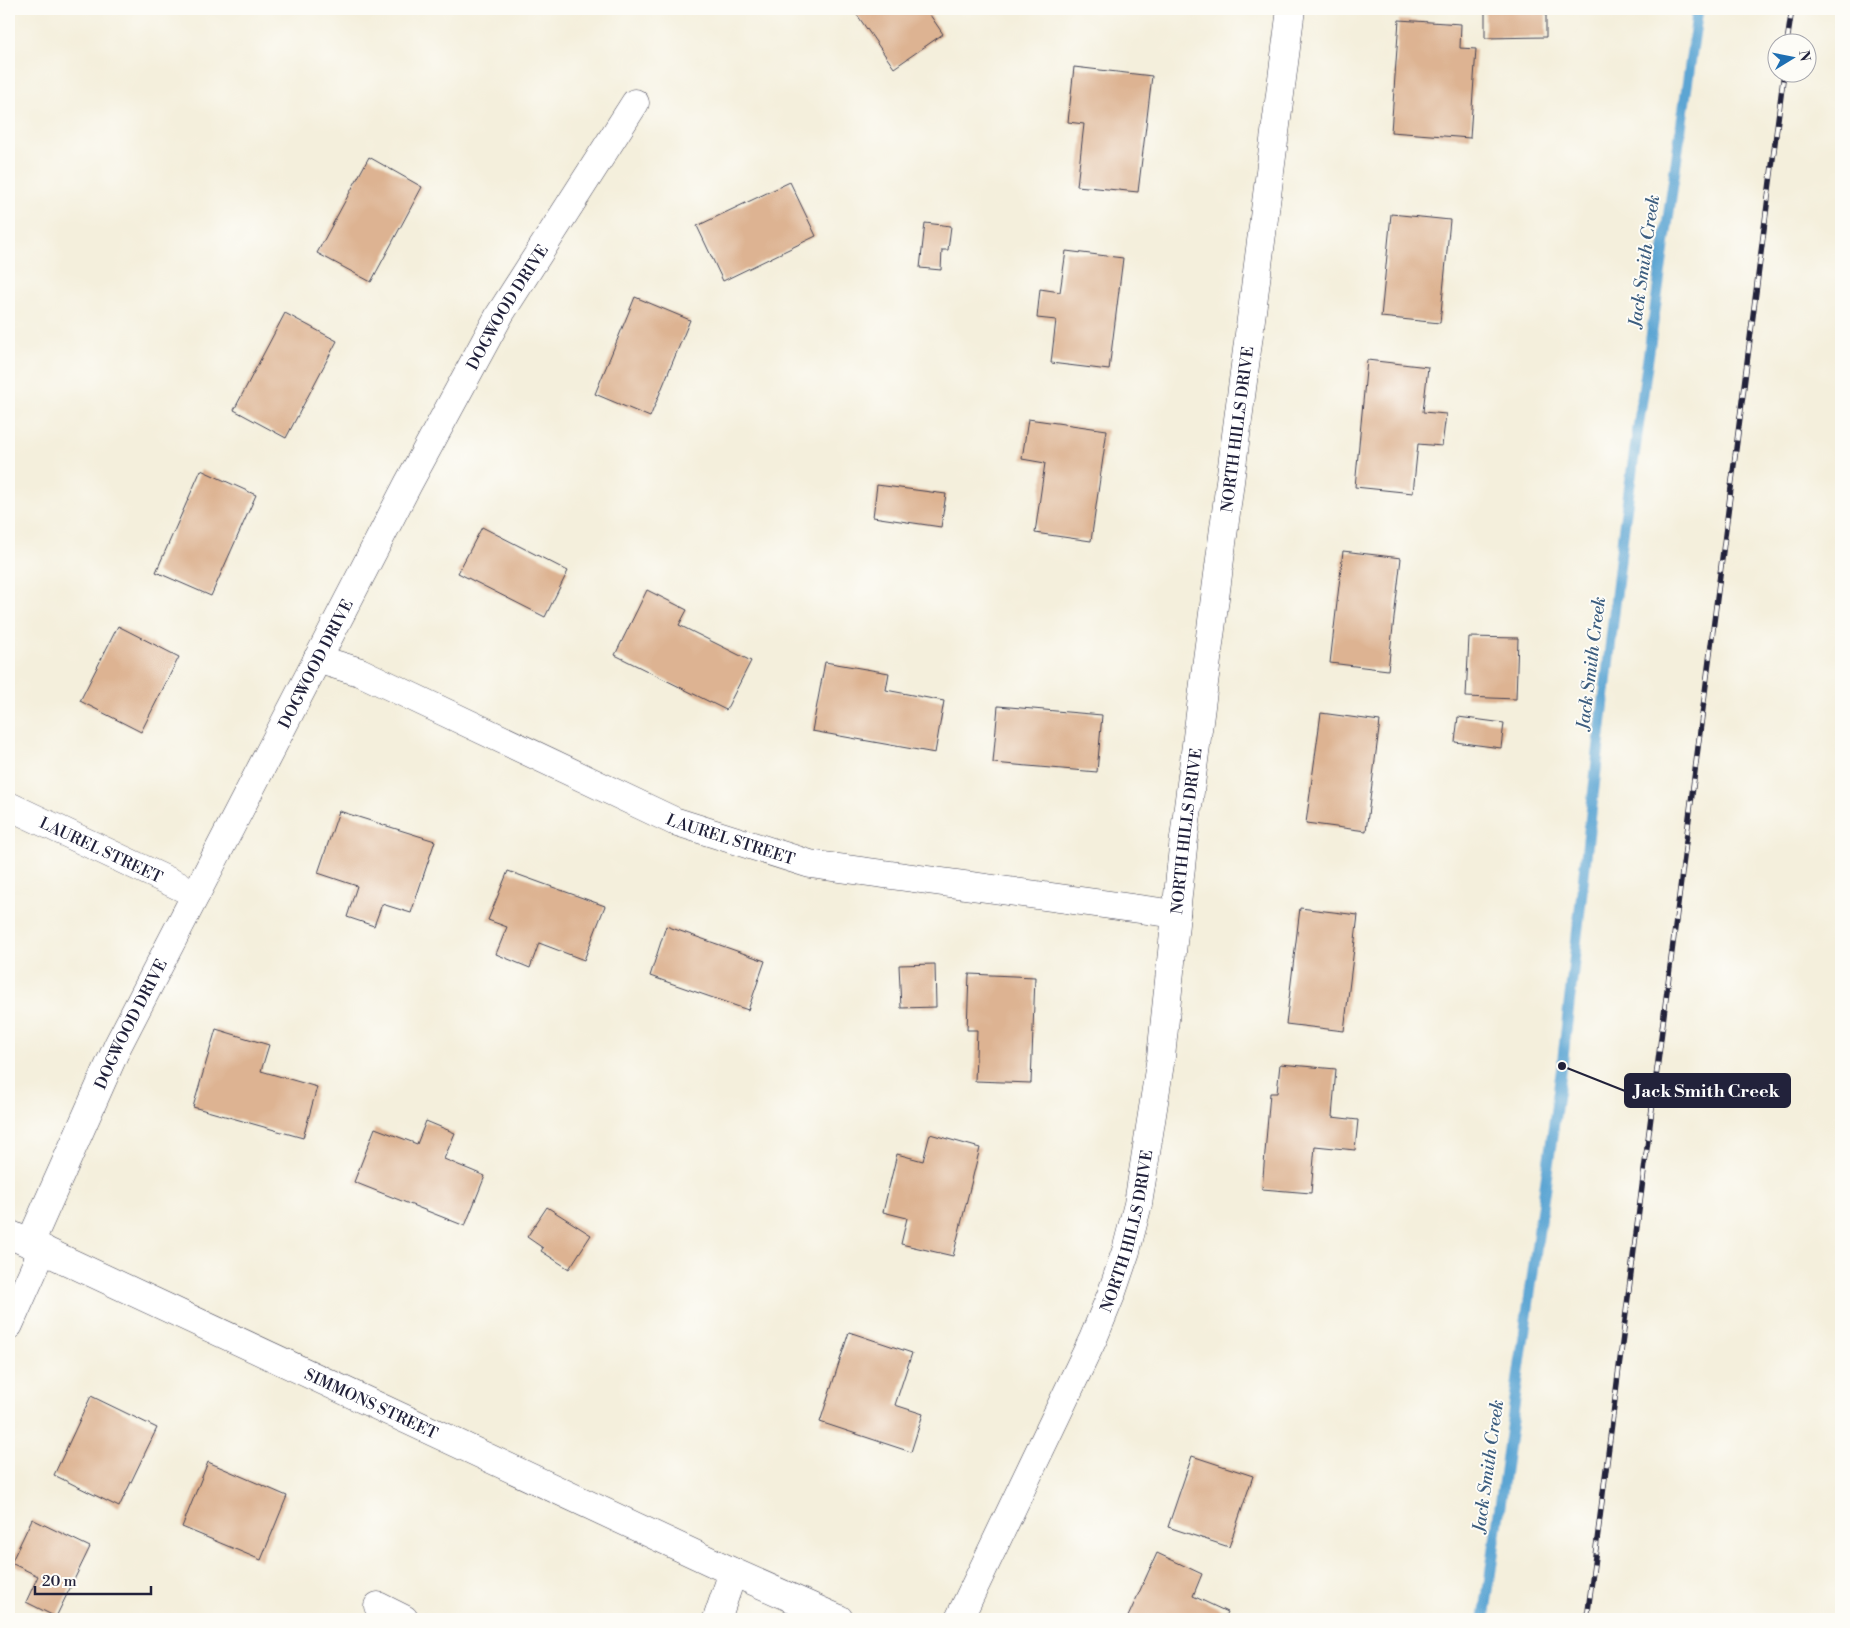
<svg xmlns="http://www.w3.org/2000/svg" width="1850" height="1628" viewBox="0 0 1850 1628" font-family="'Libre Bodoni',serif">
	<style>
		.lines { fill: none; stroke-linecap: round; stroke-linejoin: round }
		.stream { stroke: #5ca5d3; stroke-width: 11 }
		.building { fill: #ddb392 }
		.minor-casing { stroke: #424153; stroke-width: 29 }
		.minor { stroke: #fff; stroke-width: 28 }
		.rail-casing { stroke: #22223b; stroke-width: 5.5 }
		.rail { stroke: #fdfcf7; stroke-width: 4; stroke-dasharray: 11; stroke-linecap: butt }
		.labels { text-anchor: middle; stroke-width: 4; stroke-linejoin: round; paint-order: stroke }
		.street-label { font-size: 16px; fill: #22223b; stroke: #fdfcf7 }
		.water-label { font-size: 18px; font-style: italic; fill: #3c5d7f; stroke: #fdfcf7 }
		.leader { fill: none; stroke: #22223b; stroke-width: 2 }
		.callout-dot { fill: #22223b; stroke: #fdfcf7; stroke-width: 2 }
		.callout { fill: #22223b; stroke: #22223b; stroke-width: 2 }
		.callout-label { font-size: 18px; text-anchor: middle; font-weight: bold; fill: #fff }
	</style>
	<rect width="100%" height="100%" fill="#fdfcf7"/>
	<filter id="ink" filterUnits="userSpaceOnUse"><feTurbulence type="fractalNoise" baseFrequency=".02" numOctaves="2"/><feDisplacementMap in="SourceGraphic" scale="10" xChannelSelector="R" yChannelSelector="G"/><feConvolveMatrix kernelMatrix="1 2 1 2 8 2 1 2 1" color-interpolation-filters="sRGB"/></filter>
	<filter id="wash" filterUnits="userSpaceOnUse"><feTurbulence type="fractalNoise" baseFrequency=".0096" numOctaves="4" result="noise"/><feDisplacementMap in="SourceGraphic" scale="20" xChannelSelector="R" yChannelSelector="G"/><feGaussianBlur stdDeviation="1.12" result="paint"/><feColorMatrix in="noise" values="0 0 0 0 0 0 0 0 0 0 0 0 0 0 0 0 0 1.4 0 .05"/><feComposite in="paint" operator="in"/></filter>
	<g filter="url(#wash)">
		<rect width="100%" height="100%" fill="#f4efdc"/>
		<g class="lines">
			<path class="stream" d="M1484,1619L1562,1066L1624,526L1698,9"/>
		</g>
		<g id="blocks">
			<path class="building" d="M853,9H926L943,34L894,68Z
				M1485,11H1546V37L1485,38Z
				M1399,20L1461,24L1460,48L1476,49L1470,138L1391,132Z
				M1074,67L1152,76L1138,192L1077,186L1084,124L1068,122Z
				M369,157L422,187L371,282L317,253Z
				M790,182L816,236L723,281L697,226Z
				M1391,214L1450,220L1440,323L1381,317Z
				M925,223L951,226L948,250H942L941,270L920,268Z
				M1066,251L1123,258L1109,370L1051,363L1056,320L1037,318L1040,289L1060,292Z
				M635,297L690,320L650,417L595,394Z
				M285,313L337,341L286,438L234,410Z
				M1367,360L1428,367L1423,412L1446,414L1442,446L1418,444L1413,493L1355,487Z
				M1028,419L1107,430L1091,541L1035,533L1045,463L1022,459Z
				M201,470L256,495L211,596L156,572Z
				M877,485L946,494L941,527L873,517Z
				M482,527L568,571L545,617L458,573Z
				M1343,551L1401,558L1388,670L1330,663Z
				M647,590L687,610L679,625L751,661L726,710L615,655Z
				M118,626L179,657L141,732L80,701Z
				M1469,637L1518,638L1516,699L1466,697Z
				M825,662L889,673L886,690L944,701L935,753L812,731Z
				M998,706L1102,715L1097,772L993,763Z
				M1321,713L1380,721L1366,831L1306,823Z
				M1458,717L1504,723L1501,748L1455,742Z
				M339,811L435,841L411,913L382,904L374,926L347,917L357,886L318,873Z
				M508,871L605,906L584,960L539,943L530,968L496,954L507,927L488,920Z
				M1300,908L1358,915L1344,1031L1286,1024Z
				M666,926L765,961L748,1010L650,976Z
				M935,964L936,1007L901,1008L899,965Z
				M969,974L1035,977L1031,1083L975,1081L977,1030H967Z
				M216,1029L269,1045L261,1071L317,1087L303,1138L193,1107Z
				M1280,1064L1336,1069L1332,1117L1358,1120L1355,1150L1315,1146L1311,1193L1262,1189L1270,1093H1277Z
				M426,1121L455,1133L444,1159L485,1176L465,1226L354,1182L375,1128L417,1144Z
				M930,1134L980,1148L953,1256L901,1244L907,1218L883,1212L897,1154L923,1161Z
				M547,1207L591,1235L569,1269L541,1251L543,1248L527,1237Z
				M849,1332L912,1353L895,1405L923,1414L911,1452L820,1422Z
				M91,1396L157,1428L119,1507L54,1475Z
				M1192,1456L1253,1476L1229,1547L1168,1527Z
				M208,1462L287,1496L261,1560L182,1527Z
				M32,1519L90,1547L56,1617L26,1602L38,1576L11,1563Z
				M1157,1553L1202,1574L1193,1596L1227,1612L1224,1619H1127Z"/>
		</g>
	</g>
	<g filter="url(#ink)">
		<use href="#blocks" fill-opacity="0" stroke="#424153" stroke-width="1"/>
		<g class="lines">
			<defs>
				<g id="minor">
					<path id="s1" d="M317,659L360,672L674,821L810,864L1176,914"/>
					<path id="s2" d="M9,806L196,894"/>
					<path id="s3" d="M9,1234L733,1572L839,1619"/>
					<path id="s4" d="M30,1243L118,1045L408,484L500,314L635,103"/>
					<path d="M9,1325L43,1249"/>
					<path d="M378,1606L404,1619"/>
					<path d="M717,1619L733,1572"/>
					<path id="s5" d="M959,1619L1093,1339L1111,1295L1126,1251L1138,1204L1161,1057L1184,838L1291,9"/>
				</g>
			</defs>
			<use href="#minor" class="minor-casing"/>
			<use href="#minor" class="minor"/>
			<defs>
				<path id="rail" d="M1787,42L1792,9
					M1587,1619L1784,72"/>
			</defs>
			<use href="#rail" class="rail-casing"/>
			<use href="#rail" class="rail"/>
		</g>
	</g>
	<g class="labels">
		<g class="street-label">
			<text dy="6" stroke="none"><textPath href="#s4" startOffset="1051">DOGWOOD DRIVE</textPath></text>
			<text dy="6" stroke="none"><textPath href="#s5" startOffset="1234">NORTH HILLS DRIVE</textPath></text>
			<text dy="6" stroke="none"><textPath href="#s4" startOffset="646">DOGWOOD DRIVE</textPath></text>
			<text dy="6" stroke="none"><textPath href="#s5" startOffset="829">NORTH HILLS DRIVE</textPath></text>
			<text dy="6" stroke="none"><textPath href="#s1" startOffset="452">LAUREL STREET</textPath></text>
			<text dy="6" stroke="none"><textPath href="#s2" startOffset="102">LAUREL STREET</textPath></text>
			<text dy="6" stroke="none"><textPath href="#s4" startOffset="241">DOGWOOD DRIVE</textPath></text>
			<text dy="6" stroke="none"><textPath href="#s5" startOffset="424">NORTH HILLS DRIVE</textPath></text>
			<text dy="6" stroke="none"><textPath href="#s3" startOffset="400">SIMMONS STREET</textPath></text>
		</g>
		<g class="water-label">
			<text transform="translate(1644 261) rotate(-82)" y="6">Jack Smith Creek</text>
			<text transform="translate(1591 663) rotate(-83)" y="6">Jack Smith Creek</text>
			<text transform="translate(1488 1466) rotate(-82)" y="6">Jack Smith Creek</text>
		</g>
	</g>
	<path class="leader" d="M1562 1066L1625 1091"/>
	<circle class="callout-dot" cx="1562" cy="1066" r="5"/>
	<rect class="callout" x="1625" y="1074" width="165" height="33" rx="5"/>
	<g class="callout-label">
		<text x="1707" y="1097">Jack Smith Creek</text>
	</g>
	<rect width="1850" height="1628" fill="none" stroke="#fdfcf7" stroke-width="30"/>
	<g transform="translate(1792 58) rotate(80)"><circle r="24" fill="#fdfcf7" stroke="#a5a5ac"/>
	<path d="M0-4L9 19L0 12L-9 19Z" fill="#1f6fb2"/>
	<text y="-8" font-size="14" font-weight="bold" text-anchor="middle" fill="#22223b">N</text>
	</g>
	<path d="M35 1586v8h116v-8" fill="none" stroke="#22223b" stroke-width="2.5"/>
	<text x="42" y="1586" font-size="15" fill="#22223b" stroke="#fdfcf7" stroke-width="4" paint-order="stroke">20 m</text>
</svg>
